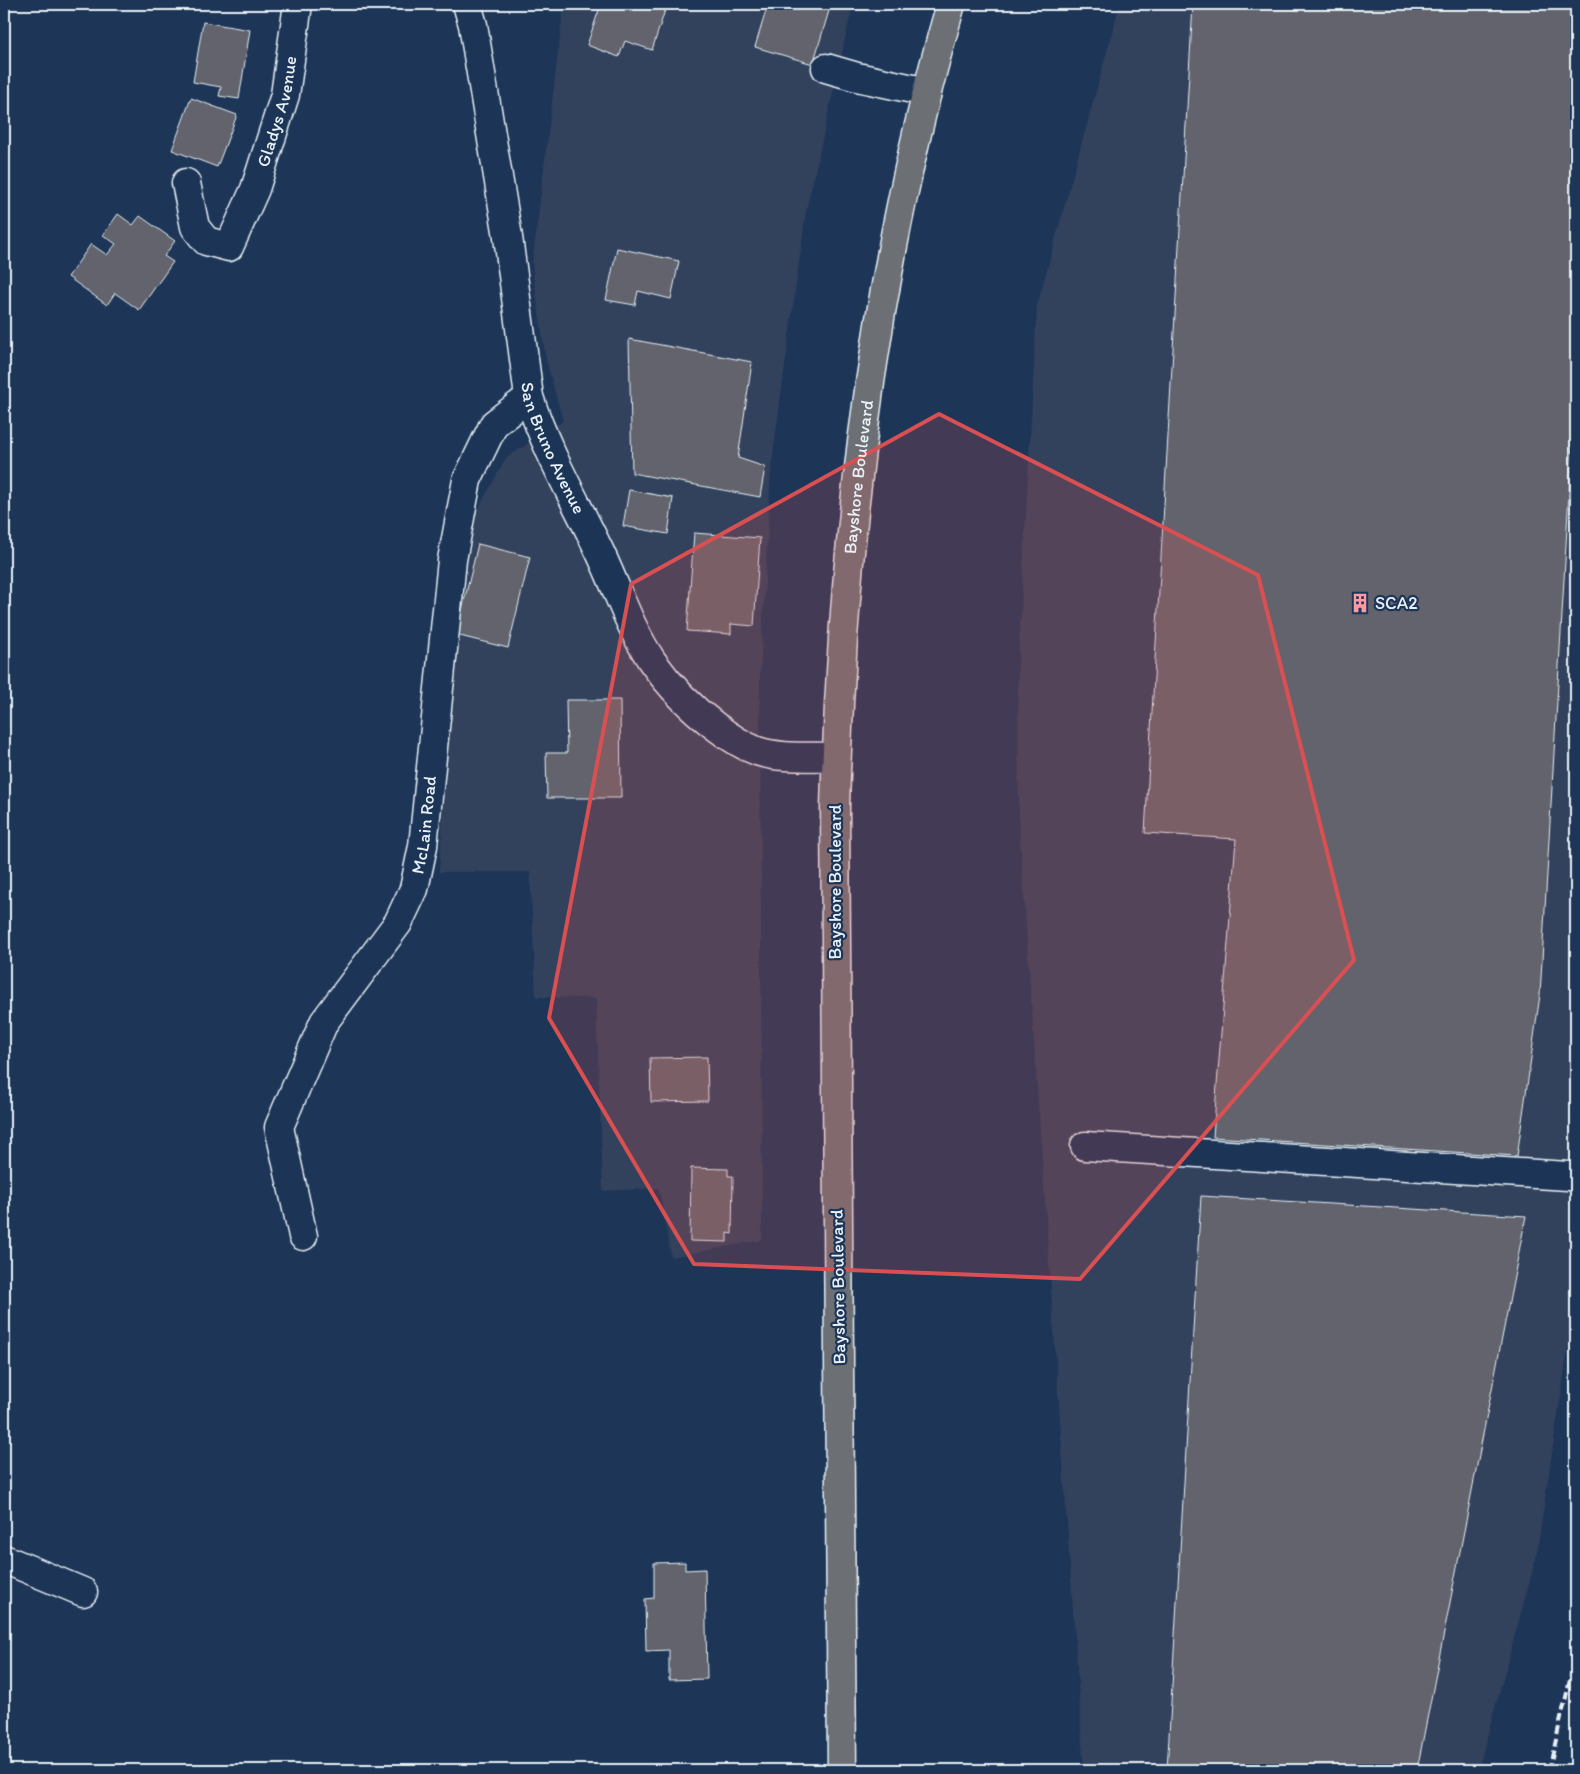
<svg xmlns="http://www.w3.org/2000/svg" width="1580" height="1774" viewBox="0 0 1580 1774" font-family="Itim,sans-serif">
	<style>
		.built { fill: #32435d }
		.building { fill: #62636c; stroke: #e8f1f8 }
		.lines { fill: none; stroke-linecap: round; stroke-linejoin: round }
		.minor-casing { stroke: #e8f1f8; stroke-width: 31 }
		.major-casing { stroke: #e8f1f8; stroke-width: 31 }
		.minor { stroke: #1d3557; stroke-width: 28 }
		.major { stroke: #6c6f75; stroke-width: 28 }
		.rail { stroke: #e8f1f8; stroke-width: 4; stroke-dasharray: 8 4; stroke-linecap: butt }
		.marked { fill: #da5052; fill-opacity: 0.2; stroke: #da5052; stroke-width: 4; stroke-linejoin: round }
		.labels { text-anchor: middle; stroke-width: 4.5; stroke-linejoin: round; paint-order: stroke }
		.street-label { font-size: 18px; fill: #e8f1f8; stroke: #1d3557 }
		.poi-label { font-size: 18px; fill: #e8f1f8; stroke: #1d3557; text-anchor: start }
	</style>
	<rect width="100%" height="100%" fill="#1d3557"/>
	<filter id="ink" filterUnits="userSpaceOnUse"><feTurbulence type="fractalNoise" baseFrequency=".02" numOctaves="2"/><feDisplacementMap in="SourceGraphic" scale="10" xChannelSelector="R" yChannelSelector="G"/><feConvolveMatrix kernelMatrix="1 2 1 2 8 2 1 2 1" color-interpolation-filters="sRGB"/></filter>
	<g filter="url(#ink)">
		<path class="built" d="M564,4H853L806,211L771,469L760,673L762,1240L671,1257L659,1188L603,1191L596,998L536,997L530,872H439L454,653L472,520L506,458L563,421L546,360L532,266Z
			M1120,4H1576V1296L1536,1558L1478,1770H1084L1019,823L1018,666L1037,306Z"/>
		<path class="building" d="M601,4H667L652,50L625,41L619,57L587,45Z
			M768,4H831L813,64L755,47Z
			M1193,4H1576V372L1540,995L1517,1156L1213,1137L1236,839L1145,833Z
			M203,22L250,30L239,99L219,96L221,87L193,82Z
			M191,98L237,115L217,167L172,150Z
			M118,214L133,225L140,216L175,241L164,256L173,262L139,310L115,293L107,305L68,277L91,244L107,255L116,244L103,235Z
			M617,248L679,261L671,299L638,291L635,305L606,300Z
			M629,339L752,362L738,458L765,467L760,497L632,473Z
			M629,490L673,498L668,534L623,526Z
			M694,533L760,538L754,626L731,624V634L687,631Z
			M478,544L530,557L508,648L456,635Z
			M566,700H620L621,798H547L546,753H567Z
			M707,1057L708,1101L651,1102L650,1058Z
			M691,1168L728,1169V1176H733L732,1234L727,1233V1242L690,1241Z
			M1201,1196L1526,1216L1417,1770H1167Z
			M685,1562V1570L705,1569L707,1679L669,1680V1650L646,1651L645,1599L654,1598V1563Z"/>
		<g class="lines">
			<defs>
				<g id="minor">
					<path id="s1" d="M467,4L473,25L508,237L529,397C546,450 574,498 598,548C616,585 629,627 652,661C669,685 691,708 715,726C728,736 741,745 757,751C780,759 812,756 836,757"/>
					<path d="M826,68L857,77L927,92"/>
					<path id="s2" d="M186,183L195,227L206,241L229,247L255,189L285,95L298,4"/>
					<path d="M1085,1146L1568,1176"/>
					<path id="s3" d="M303,1236L279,1127L324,1022L398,923L414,889L423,846L452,560L467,480L494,424L529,397"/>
					<path d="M4,1559L83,1592"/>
				</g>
				<g id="major">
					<path id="s4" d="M842,1770L835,808C842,537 875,265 951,4"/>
				</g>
			</defs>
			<use href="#minor" class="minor-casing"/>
			<use href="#major" class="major-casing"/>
			<use href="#minor" class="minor"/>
			<use href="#major" class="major"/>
			<path class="rail" d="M1549,1770L1576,1654"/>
		</g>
	</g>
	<path class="marked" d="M939,414L1258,575L1354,960L1080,1279L694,1264L549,1018L631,584Z"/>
	<defs>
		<symbol id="building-bare" viewBox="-9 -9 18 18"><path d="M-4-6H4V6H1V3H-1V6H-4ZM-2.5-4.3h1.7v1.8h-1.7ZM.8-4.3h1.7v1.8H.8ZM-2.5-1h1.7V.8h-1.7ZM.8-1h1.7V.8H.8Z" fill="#ff9aa2" stroke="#1d3557" stroke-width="2.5" paint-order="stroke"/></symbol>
	</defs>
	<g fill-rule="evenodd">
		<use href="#building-bare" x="1346" y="589" width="28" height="28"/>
	</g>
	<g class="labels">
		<g class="street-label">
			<text dy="6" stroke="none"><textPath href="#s2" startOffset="231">Gladys Avenue</textPath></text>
			<text dy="6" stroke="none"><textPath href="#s1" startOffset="454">San Bruno Avenue</textPath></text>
			<text dy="6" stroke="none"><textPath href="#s4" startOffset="1294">Bayshore Boulevard</textPath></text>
			<text dy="6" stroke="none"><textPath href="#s3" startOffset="452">McLain Road</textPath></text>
			<text transform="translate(835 882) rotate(-90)" y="6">Bayshore Boulevard</text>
			<text transform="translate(838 1287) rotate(-91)" y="6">Bayshore Boulevard</text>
		</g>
		<g class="poi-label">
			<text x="1375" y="609">SCA2</text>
		</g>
	</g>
	<rect width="1580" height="1774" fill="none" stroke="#1d3557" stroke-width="20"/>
	<rect x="10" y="10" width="1560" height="1754" fill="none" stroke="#e8f1f8" stroke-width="2" filter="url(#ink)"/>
</svg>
